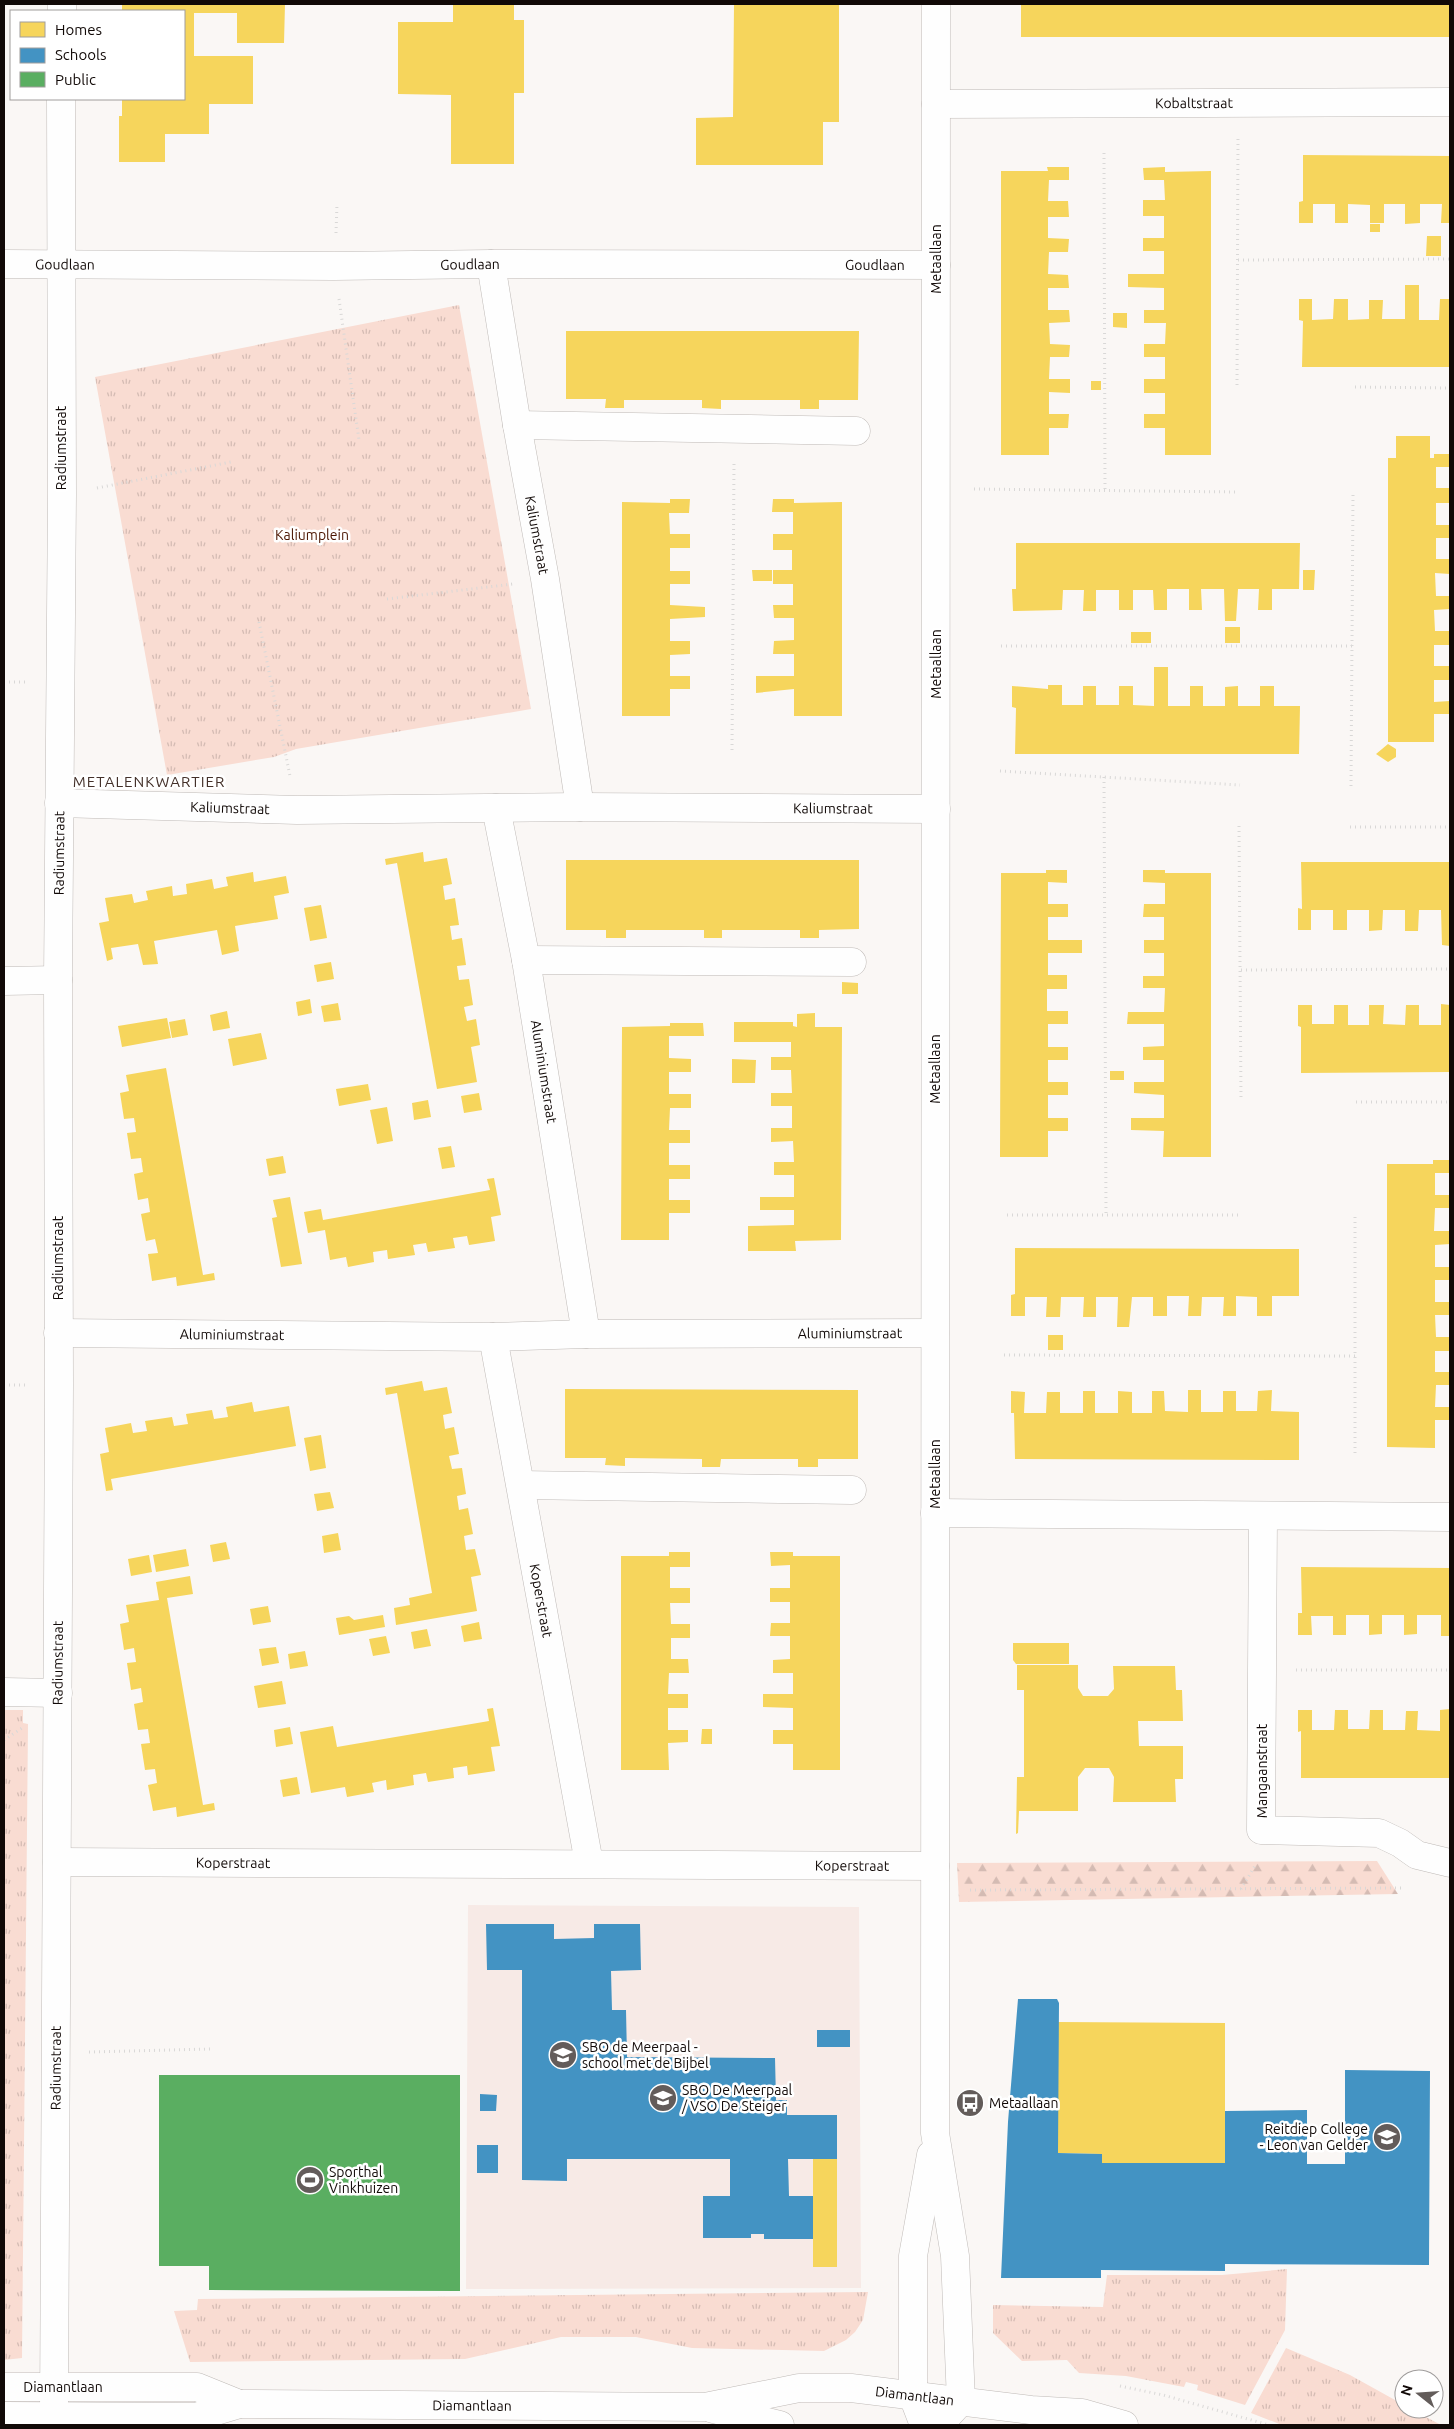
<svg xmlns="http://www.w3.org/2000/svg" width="1454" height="2429" viewBox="0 0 1454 2429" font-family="Ubuntu,sans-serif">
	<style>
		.built { fill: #f7eae6 }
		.grass { fill: url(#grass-tufts) }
		.forest { fill: url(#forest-firs) }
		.homes { fill: #f6d55c }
		.schools { fill: #4393c3 }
		.public { fill: #5aae61 }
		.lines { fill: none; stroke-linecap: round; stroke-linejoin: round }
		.minor-casing { stroke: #bfbab7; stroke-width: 29 }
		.path { stroke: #d9d8d7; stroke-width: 3; stroke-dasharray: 1 4; stroke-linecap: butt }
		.minor { stroke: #fefefe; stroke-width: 28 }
		.labels { text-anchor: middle; stroke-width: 5; stroke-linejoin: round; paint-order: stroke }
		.street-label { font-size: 14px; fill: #110907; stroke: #fff }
		.park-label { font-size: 14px; fill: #4a1501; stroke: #fff }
		.poi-label { font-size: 14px; fill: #110907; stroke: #fff; text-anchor: start }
		.neighbourhood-label { font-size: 15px; letter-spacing: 1px; fill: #433029; stroke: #fff }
	</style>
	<defs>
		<pattern id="grass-tufts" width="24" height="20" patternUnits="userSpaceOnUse" patternTransform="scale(1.25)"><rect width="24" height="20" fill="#f9dcd2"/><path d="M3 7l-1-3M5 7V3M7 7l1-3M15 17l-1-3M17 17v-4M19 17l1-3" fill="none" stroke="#d4bbb3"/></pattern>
		<pattern id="forest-firs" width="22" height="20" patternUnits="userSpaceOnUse" patternTransform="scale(1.25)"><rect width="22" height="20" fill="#f9dcd2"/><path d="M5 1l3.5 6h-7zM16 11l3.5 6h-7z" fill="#d4bbb3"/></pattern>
	</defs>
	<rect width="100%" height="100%" fill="#faf7f5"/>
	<path class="built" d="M468,1905L859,1907L861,2288L466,2289Z"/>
	<path class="grass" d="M459,305L531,709L296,749L274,757L167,775L95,377Z
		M4,1710H23V1723L28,1724L22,2358L4,2360Z
		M1287,2269L1285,2330L1245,2405L1197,2390L1198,2385L1186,2382L1184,2387L1126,2376L1079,2373L1067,2360L1022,2361L993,2333V2305L1103,2307L1107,2275H1222Z
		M868,2292L863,2320L855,2332L846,2340L824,2351L692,2348L636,2337H561L465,2359L190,2362L174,2311L197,2310L198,2299Z
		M1286,2348L1350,2375L1404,2405V2409H1411L1441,2425H1282L1251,2413Z"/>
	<path class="forest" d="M1377,1861L1398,1894L959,1902L957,1863Z"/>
	<path class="homes" d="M122,4H285L284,43H237V13H194V56H253V104H209V134H165V162H119V116H122V99H184V11H122Z
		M453,4H514V20H524V93H514V164H451V95L398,94V22H453Z
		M734,4H839V122H823V165H696V118L733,117Z
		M1021,4H1450V37H1021Z
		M1303,155L1450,156V223H1441L1442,204H1420V223L1405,224V204H1384V223H1370V205L1348,204V223H1335V204H1313V223H1299V202L1303,201Z
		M1047,167H1069V180H1049L1048,201H1068L1069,217H1048V238L1069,239L1068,252H1049L1048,274L1068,275L1069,288H1048V310H1069L1070,322L1049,323L1050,344L1070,345L1069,357H1050L1049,379H1070V393L1049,392V414H1069L1068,428H1049V455H1001V171H1048Z
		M1165,167V172L1211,171V455H1165V428H1144V414H1165V393H1144V379H1165V357H1144V344H1165L1166,323H1144V310H1164V288L1128,287V274H1164V251H1143V238H1164V216H1143V200H1165L1164,180H1144L1143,168Z
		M1370,224H1380V232H1370Z
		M1427,236H1441V256H1426Z
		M1405,285H1419V320H1439L1440,299H1450V367H1302L1303,321L1299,320V299H1312V320L1333,319L1334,299H1348V320L1369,319V300H1383L1382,319H1405Z
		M1113,313H1127V328L1113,327Z
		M566,331H859L858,400H819V409H800V400H721V409L702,408V400H624V408H605L606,399H566Z
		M1091,381H1101V390H1091Z
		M1396,436H1430V458H1434V454H1450V467H1436V488H1450V503H1436V525H1450V538H1436V559H1450V574L1435,573L1436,596H1450V609L1434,610L1435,631H1450V645H1434V666H1450V680H1434V702L1450,701V714H1434V742H1388V458H1396Z
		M670,499H690L689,513H669L670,534H690V548H670V571H690V584H670V605L705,607V617L670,619V641H690V654L670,655V676H690V689H670V716H622V502L670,503Z
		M773,499H794V503L842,502V716H794V689L756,693V676H794V654H773L774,641L794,640V618H774L773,605H793V584H773V570H792V550H773V534H793V512H772Z
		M1016,543H1300L1299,589H1272V610H1258L1259,589H1238L1236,621H1225L1224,589H1201L1202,610H1189V589H1167V610H1154L1153,590H1133V610H1119V590H1096V611H1083L1084,590H1063L1062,610L1013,611L1012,589H1016Z
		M752,570H772V581H753Z
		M1303,570H1315L1314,590H1303Z
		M1225,627H1240V643H1225Z
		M1131,632H1151V643H1131Z
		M1154,667H1168V706H1190V686H1203V706H1225V687L1238,686V706H1260V686H1274V706H1300L1299,754H1015L1016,708L1012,707V686L1048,689V685H1062V705H1083V686H1096V705H1119V686H1133V705L1154,706Z
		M1388,744L1396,749V757L1388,762L1376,754Z
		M423,852L424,862L447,858L452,884L443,886L445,900L455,898L459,925L450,926L452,940L462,938L466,965L457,966L459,980L469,979L473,1005L464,1007L467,1021L476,1019L480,1045L471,1047L477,1082L437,1089L397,863L386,865L385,859Z
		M566,860H859V929L819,930V938H800V930H722V938H704V930H626V938H606V930H566Z
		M1301,862H1450V946L1442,945L1441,910H1419L1418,931H1405V910H1383L1382,930L1369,931V910H1347V930H1333V910H1311V930H1298V908L1302,909Z
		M1046,870H1067V883L1048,882V904H1068V917H1048V940H1082V953H1048V975H1067V989H1047V1011H1068V1024H1048V1047H1068V1060H1048V1082H1068V1095H1048V1118H1068V1131H1048V1157H1000L1001,873H1046Z
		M1143,870H1165V873H1211V1157H1163L1164,1131L1131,1130V1118H1164V1095L1134,1093V1082H1164V1060H1143V1047L1164,1046V1024H1127L1128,1012H1164L1165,988H1143V976H1164V953H1144V940H1164V917H1143L1144,904H1165V883L1143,882Z
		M253,872L254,882L286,876L289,893L274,896L278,919L235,926L239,951L222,955L217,930L154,941L158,964L143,965L138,944L111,948L113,959L107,961L99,923L109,921L105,898L132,894L134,903L148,900L146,891L172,886L173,896L187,894L186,884L212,879L214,889L228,886L226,877Z
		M321,905L327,938L310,941L304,908Z
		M331,962L334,979L317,982L314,965Z
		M842,982L858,983V994H842Z
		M310,999L312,1013L298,1016L296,1002Z
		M338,1003L341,1020L324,1022L321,1006Z
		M1441,1004L1450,1005V1072L1301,1073V1027L1298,1026V1005H1312V1024H1334V1005H1348V1025H1369V1005H1384L1383,1024L1405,1025L1406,1005H1419V1025H1441Z
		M227,1011L230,1028L213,1031L210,1015Z
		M815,1013V1027H842L841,1240L795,1241L796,1251H748V1226L794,1225V1210H760V1197H794V1175H774V1162H794L793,1141L771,1142V1128H792V1106H771V1093H792L791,1070H771V1057H791V1042H734V1022H793V1026L797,1027V1014Z
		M167,1018L171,1038L122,1047L118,1026Z
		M185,1019L188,1035L172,1038L169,1022Z
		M670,1023H703L704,1036H669V1058L691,1059V1072H669V1094H691V1108H670L669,1130H690V1143H669V1165H690V1179H669V1200H690V1213H669V1240H621L622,1027L670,1026Z
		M261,1033L267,1059L233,1066L228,1039Z
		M732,1059L756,1060L755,1083H732Z
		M166,1068L203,1275L214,1273L215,1280L177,1286L176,1277L152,1281L148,1254L158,1253L155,1239L146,1241L141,1214L150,1212L148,1198L138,1200L134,1174L143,1172L141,1158L131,1159L127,1133L136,1132L134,1118L124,1119L120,1093L129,1091L126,1075Z
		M1110,1071H1124V1080H1110Z
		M368,1084L371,1100L339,1106L336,1089Z
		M479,1093L482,1110L464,1113L461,1096Z
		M428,1100L431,1117L414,1120L412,1103Z
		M387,1107L393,1141L377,1144L370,1110Z
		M451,1146L455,1167L442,1169L438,1148Z
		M283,1156L286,1173L269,1176L266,1159Z
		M1433,1160H1450V1173H1435V1195H1450V1208H1435L1434,1231H1450V1244L1435,1245V1267H1450V1280H1435V1302H1450V1315H1435L1436,1337H1450V1351H1435V1372H1450V1385H1436L1435,1407H1450V1420H1435V1448L1387,1447V1164H1433Z
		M494,1178L501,1215L491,1217L495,1241L469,1245L467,1236L453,1238L455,1248L428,1252L426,1243L413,1245L415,1255L388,1259L387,1250L373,1252L374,1262L348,1267L346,1257L330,1260L325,1230L308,1233L304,1212L321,1209L323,1220L446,1198L490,1190L487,1179Z
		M290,1197L302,1264L281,1267L272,1218L277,1217L273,1200Z
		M1015,1248L1299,1249V1296H1272V1316H1257V1297L1236,1296V1316H1223L1224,1297H1202L1201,1316H1188L1189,1296H1167V1316H1153V1297H1132L1129,1327H1117L1118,1297H1096V1317H1083L1084,1297H1061L1060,1317H1046L1047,1297H1025V1316H1011V1295L1015,1294Z
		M1048,1335H1063V1350H1048Z
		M422,1381L424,1391L447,1387L452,1413L443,1415L445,1429L454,1427L459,1454L449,1456L452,1469L462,1468L466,1494L457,1496L459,1510L468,1508L473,1534L464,1536L466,1550L475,1549L481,1575L471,1577L477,1611L396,1625L394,1608L410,1605L409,1598L432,1593L397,1393L386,1395L385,1388Z
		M565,1389L858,1390V1459H818V1467H798V1459H721L720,1467H702V1459L625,1458V1466L605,1465L606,1458H565Z
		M1188,1390H1201V1412H1223V1391H1236V1411H1257L1258,1391L1272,1390L1271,1411L1299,1412V1460L1015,1459L1014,1413H1011V1391L1025,1392L1024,1413H1046L1047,1392H1060V1413H1083V1391H1095V1413H1118V1391L1132,1392V1413H1152V1391H1164L1165,1411L1188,1412Z
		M252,1402L254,1412L289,1406L296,1446L111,1479L113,1490L106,1491L100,1454L109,1452L105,1428L131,1423L133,1433L147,1431L145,1421L172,1417L174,1426L188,1424L186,1414L212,1410L214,1419L228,1417L226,1407Z
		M321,1435L326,1468L310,1471L304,1438Z
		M330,1492L334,1508L317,1511L314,1494Z
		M338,1533L341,1550L324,1553L322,1536Z
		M226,1542L230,1559L213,1562L210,1545Z
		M186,1549L189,1566L156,1572L153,1555Z
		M669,1552H690V1567H670V1588H690V1603H670L671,1624H690V1638H671V1659H688L689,1673H669L668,1694H688V1708H668V1730H688V1742L668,1743L669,1770H621V1556H669Z
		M770,1552H793V1556H840V1770H793V1744H773V1730H793V1708L763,1707V1694H793V1673H773V1660L790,1659V1636H770L771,1623H790V1602H770V1588H790V1565L771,1566Z
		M149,1555L152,1572L131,1576L128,1559Z
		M1301,1567L1450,1568V1636H1441V1615H1417V1634L1404,1635V1615H1382V1634L1369,1635V1615H1346V1635H1333V1616H1311L1312,1635H1298V1613H1302Z
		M190,1576L193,1594L167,1598L203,1805L214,1803L215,1810L177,1817L176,1807L153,1811L148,1785L157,1783L155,1769L145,1770L141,1744L150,1743L148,1729L138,1730L134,1704L143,1702L141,1688L131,1690L127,1663L136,1662L134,1648L124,1650L120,1624L129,1622L126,1605L159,1600L156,1582Z
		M268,1606L271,1622L253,1625L250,1609Z
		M383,1615L385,1627L339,1635L336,1618L349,1616L354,1620Z
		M479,1622L482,1639L464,1642L461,1626Z
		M427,1629L431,1646L414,1649L411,1632Z
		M386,1636L390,1653L373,1656L369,1639Z
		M1013,1643H1069V1664H1016L1013,1660Z
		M276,1647L279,1663L262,1666L259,1649Z
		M305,1651L308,1666L290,1669L288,1654Z
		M1017,1665H1078V1688L1083,1696H1108L1114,1689L1113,1666H1175L1176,1690H1182L1183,1721H1138L1139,1746H1183V1779H1175L1176,1802H1113L1114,1777L1109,1768H1085L1078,1777V1811H1019L1018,1833L1016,1834L1017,1777H1024V1690H1017Z
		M282,1681L286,1704L258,1708L254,1686Z
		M493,1708L500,1746L491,1747L495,1771L468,1775L467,1766L453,1768L454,1778L428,1782L426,1773L413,1775L414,1785L387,1790L386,1780L372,1783L374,1792L347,1797L345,1787L311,1793L300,1732L333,1726L337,1747L489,1721L487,1709Z
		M1450,1709V1778H1301V1731L1298,1732V1710H1312V1730H1334L1335,1710H1348V1729H1369L1370,1710H1383V1730H1405L1406,1711H1418L1417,1730L1440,1731V1710Z
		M290,1727L293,1744L276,1747L274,1730Z
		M702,1729H712V1744H701Z
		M297,1777L300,1794L283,1797L280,1780Z
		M1058,2022L1225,2023V2163H1102V2154L1058,2153Z
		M813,2159H837V2267H813Z"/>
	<path class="schools" d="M486,1924H554V1939L594,1938V1924H640L641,1970L611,1971L612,2010H626L627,2057L775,2058L776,2100H787V2115H837V2159H788L789,2196H813V2239H764V2234H751V2238H703V2196H730V2159H567V2181L522,2180V1970H487Z
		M1018,1999H1057L1059,2003L1058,2153L1102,2154V2163H1225V2111L1307,2110V2164H1345V2070L1430,2071L1429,2265L1225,2264V2271L1101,2270V2278H1001L1008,2122Z
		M817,2030H850V2047H817Z
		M480,2094L497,2095L496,2111H480Z
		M477,2145H498V2173H477Z"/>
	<path class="public" d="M159,2075H460V2291L209,2290V2266H159Z"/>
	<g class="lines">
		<defs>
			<g id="minor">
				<path d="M936,4L935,2133L955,2256L961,2401L939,2425"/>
				<path d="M62,11V4"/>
				<path id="s1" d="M936,104L1450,102"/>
				<path id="s2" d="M4,264L334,266L491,264L936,265"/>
				<path id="s3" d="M491,264L517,425L545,579L580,807"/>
				<path d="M517,425L856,431"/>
				<path id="s4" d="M59,803L297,810L580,807L936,809"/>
				<path id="s5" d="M496,808L526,960L586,1334"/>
				<path d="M526,960L852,962"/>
				<path d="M4,981L58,980"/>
				<path id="s6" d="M58,1333L493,1337L586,1334L935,1333"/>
				<path id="s7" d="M493,1337L589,1863"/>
				<path d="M521,1485L852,1490"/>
				<path d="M935,1513L1450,1517"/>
				<path d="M1263,1516L1261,1830L1379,1833L1400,1843L1417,1855L1450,1863"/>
				<path d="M4,1692L58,1693"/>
				<path id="s8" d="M57,1862L935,1866"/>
				<path id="s9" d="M4,2387H197L239,2404"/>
				<path d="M713,2409L780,2425"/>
				<path id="s10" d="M4,2416L196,2417L239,2404L705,2407L799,2388H851L1031,2410L1082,2413L1124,2425"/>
				<path id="s11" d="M54,2417L59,1385L58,980L62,494L61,99"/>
				<path d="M924,2425L913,2396V2256L931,2155"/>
			</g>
		</defs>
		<use href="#minor" class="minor-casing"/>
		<path class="path" d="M1104,153L1105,491
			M336,233L337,204
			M1238,260L1450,259
			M339,299L359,440
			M1237,385L1238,136
			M1355,387L1450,388
			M97,488L231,462
			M974,489L1236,492
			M387,599L513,584
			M259,622L290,776
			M1001,646H1352
			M4,682H28
			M732,750L734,463
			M1000,771L1240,785
			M1104,777L1106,1215
			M1351,786L1353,494
			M1239,826L1241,1100
			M1350,827H1450
			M1241,970L1450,969
			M1356,1102H1450
			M1007,1215H1239
			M1355,1217V1454
			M1004,1355L1355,1356
			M4,1385H26
			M1296,1670H1450
			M4,1740L22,1728
			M1241,1889L1256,1864
			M970,1890L1404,1888
			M89,2052L210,2049
			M1120,2386L1163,2395L1269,2425"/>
		<use href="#minor" class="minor"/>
	</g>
	<defs>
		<symbol id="school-disc" viewBox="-11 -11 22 22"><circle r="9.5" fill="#635c5a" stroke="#fff"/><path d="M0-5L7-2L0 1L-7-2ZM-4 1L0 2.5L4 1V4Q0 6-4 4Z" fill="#fff"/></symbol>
		<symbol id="bus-disc" viewBox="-11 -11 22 22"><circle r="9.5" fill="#635c5a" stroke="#fff"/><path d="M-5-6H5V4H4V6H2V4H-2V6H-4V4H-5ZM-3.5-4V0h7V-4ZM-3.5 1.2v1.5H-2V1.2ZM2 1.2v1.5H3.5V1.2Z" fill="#fff"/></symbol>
		<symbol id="stadium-disc" viewBox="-11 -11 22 22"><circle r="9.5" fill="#635c5a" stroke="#fff"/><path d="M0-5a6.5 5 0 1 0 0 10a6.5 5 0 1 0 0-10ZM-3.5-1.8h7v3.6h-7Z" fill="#fff"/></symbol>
	</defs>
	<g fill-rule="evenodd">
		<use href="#school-disc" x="547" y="2039" width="32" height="32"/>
		<use href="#school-disc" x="647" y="2082" width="32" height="32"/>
		<use href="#bus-disc" x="954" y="2087" width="32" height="32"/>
		<use href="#school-disc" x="1371" y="2121" width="32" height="32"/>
		<use href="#stadium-disc" x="294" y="2164" width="32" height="32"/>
	</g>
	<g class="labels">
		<g class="street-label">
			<text dy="5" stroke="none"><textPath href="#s1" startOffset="258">Kobaltstraat</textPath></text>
			<text transform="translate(936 259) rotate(-90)" y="5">Metaallaan</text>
			<text dy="5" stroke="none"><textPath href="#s2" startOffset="61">Goudlaan</textPath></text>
			<text dy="5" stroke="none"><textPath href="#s2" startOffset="466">Goudlaan</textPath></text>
			<text dy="5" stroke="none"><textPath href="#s2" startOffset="871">Goudlaan</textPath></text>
			<text transform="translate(61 448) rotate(-90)" y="5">Radiumstraat</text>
			<text dy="5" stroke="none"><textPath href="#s3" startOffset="275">Kaliumstraat</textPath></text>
			<text transform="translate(936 664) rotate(-90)" y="5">Metaallaan</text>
			<text dy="5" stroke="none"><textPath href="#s4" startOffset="171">Kaliumstraat</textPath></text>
			<text dy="5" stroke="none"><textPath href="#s4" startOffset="774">Kaliumstraat</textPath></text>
			<text dy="5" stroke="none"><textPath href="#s11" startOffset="1564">Radiumstraat</textPath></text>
			<text transform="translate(935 1069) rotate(-90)" y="5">Metaallaan</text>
			<text dy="5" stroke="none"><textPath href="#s5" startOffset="268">Aluminiumstraat</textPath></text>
			<text transform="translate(58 1258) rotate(-90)" y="5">Radiumstraat</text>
			<text dy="5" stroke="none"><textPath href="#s6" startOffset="792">Aluminiumstraat</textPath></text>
			<text dy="5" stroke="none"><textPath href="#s6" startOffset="174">Aluminiumstraat</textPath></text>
			<text transform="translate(935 1474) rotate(-90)" y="5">Metaallaan</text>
			<text dy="5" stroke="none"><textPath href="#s7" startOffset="268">Koperstraat</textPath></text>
			<text dy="5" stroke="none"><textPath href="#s11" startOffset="754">Radiumstraat</textPath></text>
			<text transform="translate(1262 1771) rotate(-90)" y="5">Mangaanstraat</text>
			<text dy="5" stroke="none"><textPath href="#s8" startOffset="176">Koperstraat</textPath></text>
			<text dy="5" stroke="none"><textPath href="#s8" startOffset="795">Koperstraat</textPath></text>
			<text dy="5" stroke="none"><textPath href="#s11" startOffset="349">Radiumstraat</textPath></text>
			<text dy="5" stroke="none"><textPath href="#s9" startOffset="59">Diamantlaan</textPath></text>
			<text dy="5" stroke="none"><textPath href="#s10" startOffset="915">Diamantlaan</textPath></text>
			<text dy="5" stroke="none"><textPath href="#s10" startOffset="470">Diamantlaan</textPath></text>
		</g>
		<g class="park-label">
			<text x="312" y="540">Kaliumplein</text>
		</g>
		<g class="poi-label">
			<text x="582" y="2052">SBO de Meerpaal -<tspan x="582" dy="16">school met de Bijbel</tspan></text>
			<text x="682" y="2095">SBO De Meerpaal<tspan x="682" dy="16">/ VSO De Steiger</tspan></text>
			<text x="989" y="2108">Metaallaan</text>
			<text x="1368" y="2134" text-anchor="end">Reitdiep College<tspan x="1368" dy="16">- Leon van Gelder</tspan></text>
			<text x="329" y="2177">Sporthal<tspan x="329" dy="16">Vinkhuizen</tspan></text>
		</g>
		<g class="neighbourhood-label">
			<text x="149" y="787">METALENKWARTIER</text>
		</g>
	</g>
	<rect width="1454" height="2429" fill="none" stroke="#110907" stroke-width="10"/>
	<rect x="10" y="10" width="175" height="90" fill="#ffffff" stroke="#a09d9c"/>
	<rect x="20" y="22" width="25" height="15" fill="#f6d55c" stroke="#a09d9c"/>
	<text x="55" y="35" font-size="15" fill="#110907">Homes</text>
	<rect x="20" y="48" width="25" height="15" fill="#4393c3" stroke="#a09d9c"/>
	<text x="55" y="60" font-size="15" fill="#110907">Schools</text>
	<rect x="20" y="72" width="25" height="15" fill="#5aae61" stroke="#a09d9c"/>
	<text x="55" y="85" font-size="15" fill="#110907">Public</text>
	<g transform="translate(1419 2394) rotate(287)"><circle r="24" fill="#ffffff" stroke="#a09d9c"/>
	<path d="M0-4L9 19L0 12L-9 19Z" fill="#635c5a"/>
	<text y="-8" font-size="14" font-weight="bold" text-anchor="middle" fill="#110907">N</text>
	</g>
</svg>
